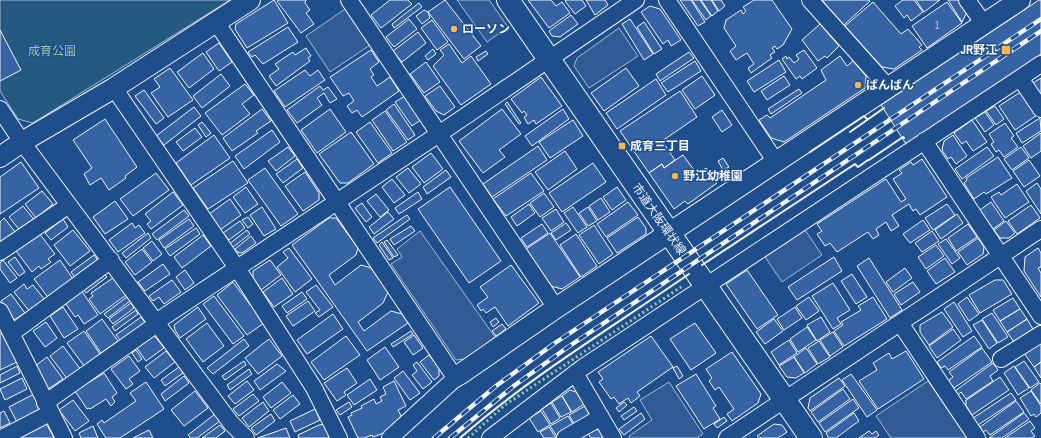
<svg xmlns="http://www.w3.org/2000/svg" width="1041" height="438" font-family="'Archivo Narrow','Noto Sans JP',sans-serif">
  <rect width="100%" height="100%" fill="#1f4e8c"/>
  <!-- green -->
  <path fill="#245a82" stroke="#a8bbd7" d="M 0,0 L 230,0 L 33,123 L 18,119 L 0,91 Z"/>
  <!-- parking -->
  <path fill="#305b95" stroke="#a8bbd7" d="M 457,0 L 489,0 L 508,27 L 487,42 Z
    M 345,9 L 370,45 L 330,72 L 306,36 Z
    M 619,28 L 638,56 L 589,88 L 574,66 L 577,58 Z
    M 805,230 L 822,255 L 782,282 L 765,257 Z
    M 420,231 L 495,337 L 465,359 L 456,360 L 391,264 L 402,257 L 397,249 Z
    M 928,381 L 967,438 L 891,438 L 876,416 Z
    M 669,382 L 703,434 L 696,438 L 630,438 L 629,436 L 652,420 L 640,400 Z"/>
  <!-- building -->
  <path fill="#3563a3" stroke="#f2f6ff" d="M 274,0 L 288,23 L 247,48 L 235,29 L 236,24 Z
    M 279,0 L 306,0 L 305,3 L 310,10 L 306,13 L 314,24 L 301,33 L 277,1 Z
    M 390,0 L 408,0 L 412,4 L 381,28 L 371,15 Z
    M 445,0 L 481,46 L 464,59 L 428,12 Z
    M 528,0 L 551,0 L 556,6 L 562,2 L 570,13 L 549,28 Z
    M 566,0 L 582,0 L 586,6 L 575,14 L 565,1 Z
    M 586,0 L 605,0 L 608,5 L 595,15 Z
    M 680,0 L 691,0 L 705,22 L 698,26 Z
    M 692,0 L 700,0 L 711,16 L 706,20 Z
    M 701,0 L 711,0 L 718,11 L 712,16 Z
    M 712,0 L 721,0 L 725,6 L 719,11 Z
    M 754,0 L 772,0 L 792,29 L 783,45 L 777,49 L 775,46 L 772,48 L 775,52 L 770,55 L 772,58 L 751,73 L 748,68 L 754,64 L 747,53 L 736,60 L 730,51 L 736,46 L 724,28 L 726,20 L 741,10 L 743,14 L 746,11 L 743,7 Z
    M 822,0 L 869,0 L 870,1 L 844,25 Z
    M 903,0 L 914,0 L 923,12 L 911,21 L 907,15 L 904,18 L 895,6 Z
    M 916,0 L 940,0 L 924,12 Z
    M 948,0 L 958,0 L 965,9 L 966,14 L 962,22 Z
    M 1039,0 L 1041,0 L 1041,54 L 906,144 L 881,105 Z
    M 873,2 L 901,34 L 908,29 L 922,45 L 919,47 L 922,50 L 894,69 L 882,67 L 845,26 Z
    M 947,2 L 962,23 L 927,48 L 912,26 Z
    M 419,3 L 422,7 L 394,28 L 392,24 Z
    M 650,6 L 660,9 L 681,40 L 671,46 L 668,40 L 663,44 L 641,12 Z
    M 424,10 L 428,12 L 430,18 L 422,24 L 416,16 Z
    M 571,15 L 578,24 L 560,37 L 552,36 L 549,31 Z
    M 409,19 L 417,29 L 394,47 L 386,37 Z
    M 630,19 L 653,54 L 644,60 L 622,24 Z
    M 432,20 L 448,42 L 437,50 L 421,28 Z
    M 644,22 L 662,49 L 654,54 L 637,27 Z
    M 820,24 L 839,46 L 827,58 L 825,56 L 818,61 L 802,40 Z
    M 288,27 L 298,42 L 263,64 L 255,55 L 252,57 L 248,52 Z
    M 0,30 L 21,70 L 0,81 Z
    M 418,32 L 426,43 L 402,62 L 393,51 Z
    M 219,43 L 232,62 L 219,71 L 206,52 Z
    M 449,44 L 462,63 L 471,56 L 491,84 L 461,105 L 433,66 L 444,55 L 440,50 Z
    M 306,48 L 311,56 L 308,58 L 310,61 L 276,86 L 269,76 L 279,69 L 275,64 L 293,52 L 295,55 Z
    M 433,49 L 436,54 L 428,60 L 425,56 Z
    M 371,50 L 379,62 L 370,69 L 374,75 L 371,77 L 377,86 L 390,77 L 399,91 L 362,117 L 357,110 L 352,113 L 347,106 L 354,101 L 349,93 L 343,96 L 330,77 Z
    M 804,50 L 817,68 L 802,79 L 800,76 L 796,79 L 782,59 L 786,56 L 787,59 L 789,57 L 794,63 L 799,59 L 796,55 Z
    M 486,51 L 488,54 L 478,61 L 476,57 Z
    M 689,52 L 694,58 L 660,81 L 656,74 Z
    M 203,53 L 214,69 L 189,88 L 177,72 Z
    M 840,56 L 847,66 L 853,61 L 866,76 L 865,88 L 784,142 L 771,138 L 759,120 L 767,115 L 770,118 L 826,80 L 821,70 Z
    M 779,60 L 786,72 L 754,92 L 747,81 Z
    M 695,61 L 701,71 L 668,92 L 661,83 Z
    M 426,62 L 440,82 L 424,93 L 410,74 Z
    M 170,68 L 193,100 L 168,117 L 151,93 L 160,87 L 154,79 Z
    M 626,68 L 639,86 L 604,111 L 591,93 Z
    M 305,70 L 310,76 L 318,70 L 325,80 L 285,107 L 274,91 Z
    M 221,74 L 230,86 L 202,108 L 193,96 Z
    M 702,76 L 715,95 L 695,109 L 682,90 Z
    M 784,76 L 790,85 L 767,100 L 761,91 Z
    M 541,77 L 562,106 L 536,124 L 534,120 L 528,124 L 524,117 L 527,115 L 524,111 L 522,113 L 511,99 Z
    M 1041,78 L 1041,101 L 1030,85 Z
    M 656,79 L 666,95 L 617,129 L 606,113 Z
    M 245,84 L 254,95 L 242,104 L 250,114 L 222,135 L 205,113 Z
    M 320,86 L 323,90 L 328,87 L 337,99 L 330,103 L 324,93 L 317,98 L 322,105 L 297,123 L 287,110 Z
    M 440,86 L 455,107 L 444,115 L 436,111 L 425,96 Z
    M 799,89 L 802,93 L 771,114 L 768,109 Z
    M 144,90 L 164,118 L 156,124 L 135,96 Z
    M 680,91 L 697,117 L 662,141 L 675,160 L 664,168 L 662,164 L 649,173 L 620,131 Z
    M 1022,91 L 1037,115 L 1015,130 L 999,106 Z
    M 405,96 L 422,119 L 412,126 L 395,102 Z
    M 507,102 L 521,123 L 519,124 L 505,104 Z
    M 394,104 L 415,135 L 408,140 L 386,110 Z
    M 995,106 L 1004,119 L 996,125 L 986,111 Z
    M 194,107 L 201,116 L 164,145 L 156,136 Z
    M 262,109 L 271,121 L 256,131 L 258,133 L 232,151 L 223,138 Z
    M 330,109 L 346,132 L 317,153 L 301,130 Z
    M 502,109 L 521,134 L 499,150 L 505,157 L 483,173 L 459,141 Z
    M 563,109 L 569,119 L 532,146 L 525,136 Z
    M 722,110 L 732,125 L 722,132 L 712,117 Z
    M 385,111 L 407,142 L 393,151 L 372,120 Z
    M 985,112 L 994,125 L 985,132 L 975,118 Z
    M 1040,118 L 1041,131 L 1022,143 L 1016,133 Z
    M 105,119 L 137,167 L 125,176 L 126,178 L 109,190 L 101,178 L 90,185 L 84,174 L 92,168 L 73,140 Z
    M 573,120 L 583,136 L 550,158 L 539,142 Z
    M 972,120 L 987,142 L 973,151 L 966,141 L 962,144 L 954,133 Z
    M 202,122 L 211,133 L 206,137 L 198,125 Z
    M 370,122 L 392,153 L 378,163 L 356,132 Z
    M 1005,123 L 1014,136 L 1011,138 L 1018,147 L 1004,157 L 999,150 L 996,152 L 991,144 L 994,142 L 989,134 Z
    M 195,128 L 202,137 L 183,151 L 176,142 Z
    M 272,130 L 280,142 L 244,169 L 235,156 Z
    M 351,132 L 374,164 L 348,183 L 340,183 L 319,154 Z
    M 1041,133 L 1041,151 L 1031,158 L 1023,146 Z
    M 214,135 L 230,158 L 191,185 L 176,163 Z
    M 953,135 L 967,156 L 956,164 L 951,157 L 948,159 L 942,150 L 944,141 Z
    M 538,146 L 547,160 L 492,197 L 483,184 Z
    M 288,147 L 295,156 L 276,171 L 268,161 Z
    M 987,147 L 994,156 L 962,179 L 955,169 Z
    M 1021,147 L 1029,158 L 1012,170 L 1004,159 Z
    M 565,151 L 577,169 L 548,190 L 535,172 Z
    M 431,153 L 443,169 L 424,183 L 412,167 Z
    M 683,155 L 697,174 L 706,168 L 717,183 L 688,204 L 685,201 L 674,209 L 649,173 L 662,164 L 664,168 Z
    M 998,157 L 1012,178 L 986,194 L 984,192 L 974,199 L 964,183 L 967,180 L 966,178 Z
    M 723,158 L 729,167 L 723,170 L 718,161 Z
    M 297,159 L 303,168 L 283,183 L 276,174 Z
    M 922,159 L 947,197 L 920,215 L 916,209 L 913,211 L 909,204 L 892,215 L 899,226 L 891,231 L 886,222 L 876,229 L 879,235 L 873,239 L 868,232 L 837,252 L 830,243 L 825,246 L 817,234 L 822,231 L 817,224 L 886,179 L 901,202 L 906,199 L 893,179 L 902,173 L 899,170 L 911,162 L 913,165 Z
    M 1029,160 L 1040,176 L 1024,187 L 1013,171 Z
    M 233,161 L 248,183 L 208,209 L 193,188 Z
    M 21,162 L 39,188 L 0,214 L 0,177 Z
    M 593,163 L 606,182 L 562,212 L 549,193 Z
    M 265,168 L 298,214 L 281,226 L 248,180 Z
    M 408,168 L 421,184 L 409,193 L 396,177 Z
    M 446,170 L 451,177 L 427,194 L 423,187 Z
    M 305,172 L 319,193 L 319,200 L 303,211 L 285,186 Z
    M 156,173 L 169,190 L 133,216 L 120,199 Z
    M 531,173 L 544,191 L 506,216 L 493,199 Z
    M 392,179 L 405,195 L 394,203 L 382,187 Z
    M 1037,183 L 1041,189 L 1041,214 L 1026,191 Z
    M 1017,184 L 1029,202 L 1005,218 L 991,197 L 999,192 L 1001,195 Z
    M 246,187 L 258,204 L 245,213 L 233,197 Z
    M 450,187 L 501,261 L 469,283 L 418,209 Z
    M 617,187 L 626,200 L 612,210 L 603,197 Z
    M 42,191 L 53,204 L 36,218 L 25,204 Z
    M 173,192 L 183,205 L 151,229 L 147,224 L 151,221 L 145,214 Z
    M 418,192 L 422,199 L 399,214 L 395,208 Z
    M 544,193 L 554,207 L 540,217 L 530,203 Z
    M 376,194 L 389,210 L 380,217 L 367,201 Z
    M 601,198 L 610,212 L 598,220 L 589,206 Z
    M 230,199 L 241,215 L 220,230 L 209,214 Z
    M 115,201 L 128,219 L 105,234 L 93,217 Z
    M 628,202 L 638,215 L 606,237 L 597,224 Z
    M 991,202 L 1004,221 L 993,229 L 980,210 Z
    M 362,203 L 372,217 L 366,222 L 355,208 Z
    M 529,204 L 535,213 L 517,226 L 511,217 Z
    M 947,204 L 955,215 L 933,230 L 925,218 Z
    M 1031,205 L 1040,218 L 1017,234 L 1008,221 Z
    M 23,206 L 36,222 L 22,233 L 9,217 Z
    M 262,207 L 276,229 L 264,236 L 250,215 Z
    M 573,207 L 587,227 L 578,233 L 564,213 Z
    M 588,207 L 597,221 L 588,226 L 579,213 Z
    M 556,209 L 564,222 L 551,231 L 542,218 Z
    M 184,210 L 189,216 L 157,240 L 152,234 Z
    M 388,212 L 394,219 L 374,234 L 369,227 Z
    M 957,214 L 963,223 L 941,239 L 935,230 Z
    M 407,215 L 410,219 L 377,243 L 373,238 Z
    M 248,217 L 253,224 L 248,228 L 242,220 Z
    M 638,217 L 646,228 L 646,234 L 617,253 L 607,238 Z
    M 4,218 L 16,233 L 0,245 L 0,222 Z
    M 329,218 L 336,218 L 358,248 L 356,255 L 329,275 L 335,285 L 361,265 L 371,268 L 388,292 L 383,303 L 358,322 L 364,331 L 391,311 L 402,314 L 408,323 L 367,351 L 292,245 Z
    M 63,219 L 68,227 L 51,240 L 45,233 Z
    M 189,219 L 194,226 L 164,248 L 159,240 Z
    M 923,220 L 930,230 L 910,243 L 903,234 Z
    M 240,221 L 245,228 L 229,240 L 223,233 Z
    M 1006,221 L 1015,233 L 1009,238 L 1000,238 L 994,230 Z
    M 132,223 L 135,228 L 139,225 L 145,233 L 118,252 L 109,240 Z
    M 566,223 L 571,230 L 556,240 L 551,233 Z
    M 542,224 L 548,233 L 527,247 L 521,238 Z
    M 968,224 L 977,237 L 956,251 L 948,238 Z
    M 594,225 L 613,254 L 599,264 L 579,235 Z
    M 411,226 L 415,231 L 394,245 L 390,239 Z
    M 196,228 L 200,234 L 170,256 L 165,249 Z
    M 73,230 L 90,251 L 70,266 L 54,245 Z
    M 247,230 L 250,234 L 232,248 L 229,244 Z
    M 932,231 L 939,241 L 922,252 L 915,243 Z
    M 39,233 L 55,254 L 48,259 L 51,262 L 41,269 L 39,266 L 32,272 L 16,251 Z
    M 148,233 L 151,238 L 126,258 L 122,253 Z
    M 550,233 L 580,277 L 562,289 L 551,286 L 526,249 Z
    M 576,234 L 597,266 L 581,277 L 560,245 Z
    M 203,235 L 211,246 L 182,268 L 174,257 Z
    M 251,236 L 256,243 L 242,253 L 237,252 L 235,249 Z
    M 978,238 L 984,247 L 983,254 L 967,265 L 958,252 Z
    M 946,239 L 960,258 L 952,264 L 938,244 Z
    M 387,240 L 398,255 L 394,257 L 384,242 Z
    M 152,241 L 162,254 L 153,261 L 143,248 Z
    M 382,242 L 393,258 L 389,260 L 379,245 Z
    M 936,245 L 944,256 L 926,269 L 918,257 Z
    M 289,248 L 312,279 L 295,292 L 277,267 L 288,258 L 283,252 Z
    M 1038,248 L 1041,253 L 1041,267 L 1038,268 L 1041,273 L 1041,297 L 1024,271 L 1025,257 Z
    M 142,249 L 152,262 L 135,275 L 125,262 Z
    M 94,255 L 99,262 L 76,279 L 71,272 Z
    M 15,257 L 25,272 L 19,276 L 8,262 Z
    M 834,257 L 842,271 L 797,300 L 788,287 Z
    M 869,258 L 902,310 L 890,318 L 857,266 Z
    M 945,258 L 955,272 L 936,284 L 927,271 Z
    M 3,260 L 17,278 L 10,283 L 0,269 L 0,263 Z
    M 60,260 L 75,282 L 50,300 L 34,279 Z
    M 270,260 L 281,275 L 261,290 L 253,278 L 253,271 Z
    M 163,264 L 170,274 L 145,291 L 138,282 Z
    M 511,265 L 539,303 L 508,326 L 495,307 L 486,313 L 483,309 L 481,311 L 477,305 L 488,297 L 480,287 Z
    M 905,268 L 912,278 L 893,292 L 886,282 Z
    M 185,270 L 194,283 L 185,290 L 176,277 Z
    M 747,270 L 778,315 L 757,329 L 726,284 Z
    M 104,274 L 107,277 L 86,293 L 83,289 Z
    M 852,274 L 867,297 L 856,304 L 841,281 Z
    M 113,278 L 126,295 L 100,314 L 89,299 L 93,296 L 91,293 Z
    M 282,278 L 293,294 L 274,307 L 263,292 Z
    M 172,280 L 181,292 L 164,304 L 159,297 L 153,301 L 149,296 Z
    M 995,280 L 1003,280 L 1012,294 L 980,313 L 969,295 Z
    M 233,282 L 264,323 L 247,335 L 217,295 Z
    M 913,282 L 920,292 L 901,305 L 894,294 Z
    M 833,283 L 850,310 L 837,318 L 841,324 L 833,329 L 812,296 Z
    M 24,284 L 27,289 L 33,285 L 45,300 L 30,312 L 14,292 Z
    M 316,285 L 333,307 L 319,317 L 315,313 L 320,310 L 306,292 Z
    M 81,290 L 98,315 L 84,324 L 78,315 L 75,317 L 64,301 Z
    M 302,292 L 307,299 L 287,313 L 282,306 Z
    M 11,294 L 25,313 L 14,320 L 1,301 Z
    M 214,296 L 244,336 L 233,344 L 203,304 Z
    M 127,297 L 130,301 L 108,318 L 104,314 Z
    M 809,297 L 819,311 L 806,320 L 796,306 Z
    M 873,297 L 887,319 L 844,346 L 834,331 L 843,325 L 841,322 L 861,310 L 858,306 Z
    M 967,297 L 979,314 L 969,321 L 958,304 Z
    M 1013,298 L 1020,309 L 1000,321 L 993,310 Z
    M 308,301 L 315,311 L 293,326 L 286,316 Z
    M 954,302 L 972,331 L 963,337 L 944,309 Z
    M 131,303 L 134,308 L 113,324 L 109,319 Z
    M 63,307 L 78,329 L 64,338 L 50,316 Z
    M 198,307 L 206,319 L 180,338 L 175,330 L 174,325 Z
    M 795,307 L 802,318 L 784,330 L 777,319 Z
    M 1020,309 L 1027,319 L 1007,332 L 1000,321 Z
    M 136,310 L 138,314 L 115,331 L 112,327 Z
    M 942,312 L 953,327 L 929,345 L 920,332 L 920,325 Z
    M 992,313 L 1008,337 L 998,343 L 982,319 Z
    M 333,314 L 343,329 L 307,354 L 297,340 Z
    M 141,317 L 146,324 L 121,341 L 116,335 Z
    M 821,317 L 830,332 L 817,341 L 807,325 Z
    M 496,318 L 499,322 L 493,327 L 490,322 Z
    M 102,319 L 118,341 L 101,353 L 86,331 Z
    M 774,319 L 783,331 L 765,344 L 756,332 Z
    M 1027,319 L 1033,329 L 1014,342 L 1007,332 Z
    M 982,320 L 997,343 L 989,349 L 973,325 Z
    M 46,322 L 57,338 L 45,347 L 33,331 Z
    M 207,323 L 224,346 L 203,362 L 186,339 Z
    M 695,323 L 716,353 L 691,370 L 670,339 Z
    M 502,324 L 506,329 L 496,336 L 492,331 Z
    M 807,327 L 816,340 L 798,352 L 790,339 Z
    M 953,329 L 961,340 L 937,358 L 929,346 Z
    M 84,331 L 100,354 L 84,366 L 67,343 Z
    M 411,331 L 413,334 L 393,347 L 391,344 Z
    M 833,332 L 843,347 L 830,356 L 820,340 Z
    M 2,333 L 17,362 L 0,370 L 0,334 Z
    M 153,334 L 164,348 L 146,361 L 136,347 Z
    M 414,335 L 423,348 L 413,355 L 404,342 Z
    M 346,336 L 360,355 L 324,380 L 311,362 Z
    M 651,336 L 673,367 L 637,392 L 640,396 L 631,403 L 628,398 L 619,404 L 614,397 L 611,399 L 599,382 L 603,379 L 598,372 Z
    M 974,336 L 982,347 L 948,370 L 945,366 L 941,368 L 937,362 Z
    M 244,339 L 249,346 L 213,374 L 207,368 Z
    M 269,339 L 282,356 L 258,374 L 245,358 Z
    M 789,340 L 797,353 L 779,365 L 771,352 Z
    M 819,341 L 830,357 L 818,364 L 808,348 Z
    M 1041,341 L 1041,362 L 1034,367 L 1024,353 Z
    M 63,346 L 81,370 L 68,380 L 50,356 Z
    M 385,347 L 399,367 L 380,380 L 367,360 Z
    M 806,348 L 817,364 L 805,373 L 794,357 Z
    M 982,348 L 992,362 L 954,388 L 948,381 L 953,377 L 949,372 Z
    M 136,350 L 142,359 L 138,362 L 132,353 Z
    M 166,351 L 175,362 L 154,378 L 145,367 Z
    M 906,351 L 924,379 L 878,409 L 859,381 L 877,370 L 873,363 L 889,353 L 892,359 Z
    M 732,352 L 761,394 L 758,403 L 732,421 L 727,414 L 734,409 L 719,387 L 715,390 L 709,381 L 712,378 L 706,369 Z
    M 429,355 L 439,368 L 439,376 L 434,380 L 420,362 Z
    M 129,356 L 140,371 L 129,379 L 133,384 L 126,389 L 111,369 Z
    M 47,357 L 63,379 L 48,389 L 34,367 Z
    M 794,357 L 804,373 L 796,378 L 787,377 L 779,366 Z
    M 244,361 L 246,365 L 225,380 L 222,376 Z
    M 1024,361 L 1039,382 L 1030,388 L 1015,367 Z
    M 417,362 L 432,382 L 423,389 L 412,375 L 417,371 L 413,365 Z
    M 1041,362 L 1041,378 L 1034,367 Z
    M 993,363 L 998,370 L 990,376 L 993,381 L 966,399 L 961,392 L 958,395 L 955,391 Z
    M 277,364 L 286,371 L 260,390 L 254,381 Z
    M 17,366 L 20,373 L 0,383 L 0,375 Z
    M 677,366 L 683,376 L 679,379 L 673,368 Z
    M 1014,366 L 1029,388 L 1018,395 L 1004,373 Z
    M 179,367 L 183,373 L 165,386 L 161,380 Z
    M 347,368 L 357,383 L 344,392 L 346,395 L 337,401 L 324,383 Z
    M 249,369 L 252,374 L 230,390 L 227,385 Z
    M 403,371 L 420,393 L 410,400 L 394,378 Z
    M 104,373 L 117,393 L 112,397 L 115,402 L 111,406 L 106,399 L 90,409 L 89,408 L 87,409 L 75,391 Z
    M 696,374 L 716,406 L 713,408 L 720,419 L 704,429 L 676,386 Z
    M 851,374 L 877,410 L 867,417 L 842,380 Z
    M 184,376 L 189,383 L 165,401 L 161,394 Z
    M 1000,377 L 1009,390 L 972,415 L 965,404 L 967,403 L 965,401 Z
    M 22,378 L 27,389 L 5,400 L 0,389 Z
    M 839,378 L 845,386 L 810,411 L 808,408 L 810,398 Z
    M 370,379 L 377,390 L 354,405 L 347,395 Z
    M 247,381 L 254,390 L 235,404 L 228,396 Z
    M 394,381 L 406,406 L 398,410 L 401,416 L 389,431 L 373,437 L 372,435 L 364,438 L 358,438 L 348,417 L 352,415 L 351,413 L 362,408 L 361,406 L 374,399 L 376,404 L 382,401 L 380,397 L 386,394 L 383,387 Z
    M 146,382 L 164,409 L 120,438 L 106,438 L 97,424 L 102,420 L 104,423 L 136,401 L 130,393 Z
    M 282,382 L 291,393 L 271,408 L 263,397 Z
    M 1040,383 L 1041,384 L 1041,404 L 1031,390 Z
    M 843,389 L 850,399 L 818,422 L 811,412 Z
    M 570,390 L 576,392 L 584,404 L 572,412 L 562,396 Z
    M 195,391 L 208,408 L 184,426 L 171,410 Z
    M 1031,391 L 1041,406 L 1041,413 L 1036,417 L 1034,414 L 1031,416 L 1020,398 Z
    M 1011,393 L 1016,400 L 978,425 L 973,418 Z
    M 34,394 L 41,409 L 17,422 L 9,407 Z
    M 253,394 L 259,401 L 239,416 L 233,409 Z
    M 293,395 L 300,404 L 280,419 L 273,410 Z
    M 562,396 L 571,412 L 561,417 L 552,402 Z
    M 853,399 L 859,408 L 825,432 L 819,423 Z
    M 73,400 L 89,421 L 75,431 L 59,410 Z
    M 1016,401 L 1024,412 L 990,435 L 986,430 L 983,432 L 980,427 Z
    M 263,402 L 269,411 L 249,427 L 242,418 Z
    M 349,402 L 352,407 L 340,415 L 336,410 Z
    M 624,402 L 627,405 L 619,412 L 616,408 Z
    M 551,403 L 560,418 L 551,424 L 542,409 Z
    M 585,406 L 589,414 L 588,420 L 576,427 L 569,415 Z
    M 634,407 L 637,411 L 624,420 L 621,416 Z
    M 315,409 L 320,420 L 295,432 L 290,421 Z
    M 4,411 L 10,423 L 0,428 L 0,413 Z
    M 541,411 L 550,425 L 538,432 L 529,418 Z
    M 641,413 L 645,419 L 624,435 L 619,429 Z
    M 854,413 L 859,421 L 836,438 L 829,438 L 826,433 Z
    M 1024,413 L 1029,419 L 1002,438 L 989,438 Z
    M 215,414 L 220,421 L 197,438 L 191,438 L 188,435 Z
    M 271,414 L 275,421 L 256,435 L 251,428 Z
    M 568,416 L 575,427 L 558,438 L 550,426 Z
    M 724,417 L 727,421 L 717,428 L 714,424 Z
    M 1030,421 L 1035,428 L 1031,431 L 1035,436 L 1031,438 L 1005,438 Z
    M 46,423 L 54,438 L 18,438 Z
    M 324,424 L 330,438 L 299,438 L 298,435 L 319,425 Z
    M 774,424 L 782,425 L 787,432 L 778,438 L 759,438 L 757,436 Z
    M 220,425 L 225,431 L 216,438 L 202,438 Z
    M 93,426 L 98,438 L 81,438 L 79,433 Z
    M 549,427 L 556,438 L 544,438 L 540,432 Z
    M 286,428 L 290,438 L 258,438 Z
    M 593,428 L 600,431 L 604,438 L 591,438 L 587,432 Z
    M 149,430 L 153,438 L 133,438 Z
    M 869,431 L 872,434 L 876,431 L 879,435 L 875,438 L 859,438 Z"/>
  <g fill="none" stroke-linecap="round" stroke-linejoin="round">
    <defs>
      <path id="minor" d="M 349,0 L 556,308
        M 667,0 L 776,162
        M 810,0 L 888,87
        M 967,0 L 984,24
        M 216,22 L 456,379
        M 1020,78 L 1041,109
        M 114,88 L 237,268 L 314,388 L 339,438
        M 0,109 L 22,142 L 231,423 L 246,438
        M 924,141 L 1041,316
        M 0,252 L 69,205
        M 0,311 L 64,438
        M 900,323 L 977,438
        M 12,333 L 111,260
        M 1001,359 L 1041,334
        M 575,373 L 613,438
        M 45,403 L 154,326 L 156,322 L 439,134 L 636,0
        M 2,438 L 50,413
        M 390,438 L 459,375
        M 490,438 L 582,368 L 1041,64
        M 565,438 L 601,417
        M 727,438 L 1041,229"/>
      <path id="tertiary" d="M 0,157 L 22,142 L 114,88 L 250,0
        M 459,375 L 556,308 L 1020,0"/>
      <path id="primary" d="M 508,0 L 811,438"/>
    </defs>
    <!-- minor casing -->
    <use href="#minor" stroke="#f2f6ff" stroke-width="18"/>
    <!-- tertiary casing -->
    <use href="#tertiary" stroke="#f2f6ff" stroke-width="22"/>
    <!-- primary casing -->
    <use href="#primary" stroke="#f2f6ff" stroke-width="24"/>
    <!-- minor -->
    <use href="#minor" stroke="#1f4e8c" stroke-width="16"/>
    <!-- tertiary -->
    <use href="#tertiary" stroke="#1f4e8c" stroke-width="20"/>
    <!-- primary -->
    <use href="#primary" stroke="#1f4e8c" stroke-width="22"/>
    <defs>
      <path id="rail" d="M 434,438 L 496,386 L 555,343 L 1041,19
        M 450,438 L 515,385 L 568,347 L 1041,31"/>
    </defs>
    <!-- rail casing -->
    <use href="#rail" stroke="#f2f6ff" stroke-width="4.5"/>
    <!-- rail -->
    <use href="#rail" stroke="#1f4e8c" stroke-width="3" stroke-dasharray="9" stroke-linecap="butt"/>
    <!-- hedge -->
    <path stroke="#97c8a6" stroke-width="3" stroke-dasharray="2 3" stroke-linecap="butt" d="M 468,438 L 505,405 L 684,285"/>
    <!-- wall -->
    <path stroke="#f2f6ff" stroke-width="2" d="M 850,132 L 884,108
      M 810,152 L 864,116 L 867,119
      M 869,160 L 903,137 L 904,138
      M 702,265 L 855,164 L 858,167 L 868,160
      M 460,438 C 531,376 611,328 689,274"/>
  </g>
  <!-- markers -->
  <g fill="#ffb74d" stroke="#1f4e8c" stroke-width="1.5">
    <circle cx="454" cy="29" r="4"/>
    <rect x="1001" y="45" width="10" height="10" rx="2"/>
    <circle cx="858" cy="85" r="4"/>
    <rect x="618" y="142" width="8" height="8" rx="2"/>
    <circle cx="675" cy="176" r="4"/>
  </g>
  <g text-anchor="middle" dominant-baseline="central" stroke-width="3" stroke-linejoin="round" paint-order="stroke">
    <!-- number labels -->
    <g font-size="10" fill="#c3d1e8">
      <text x="937" y="25">1</text>
    </g>
    <!-- poi labels -->
    <g font-size="12" font-weight="bold" fill="#f2f6ff" stroke="#1f4e8c" text-anchor="start">
      <text x="462" y="29">ローソン</text>
      <text x="997" y="50" text-anchor="end">JR野江</text>
      <text x="866" y="85">ばんばん</text>
      <text x="630" y="146">成育三丁目</text>
      <text x="683" y="176">野江幼稚園</text>
    </g>
    <!-- park labels -->
    <g font-size="12" fill="#97c8a6" stroke="#1f4e8c">
      <text x="52" y="51">成育公園</text>
    </g>
    <!-- street labels -->
    <g font-size="12" fill="#f2f6ff" stroke="#1f4e8c">
      <text transform="translate(659 219) rotate(55)">市道大阪環状線</text>
    </g>
  </g>
</svg>
